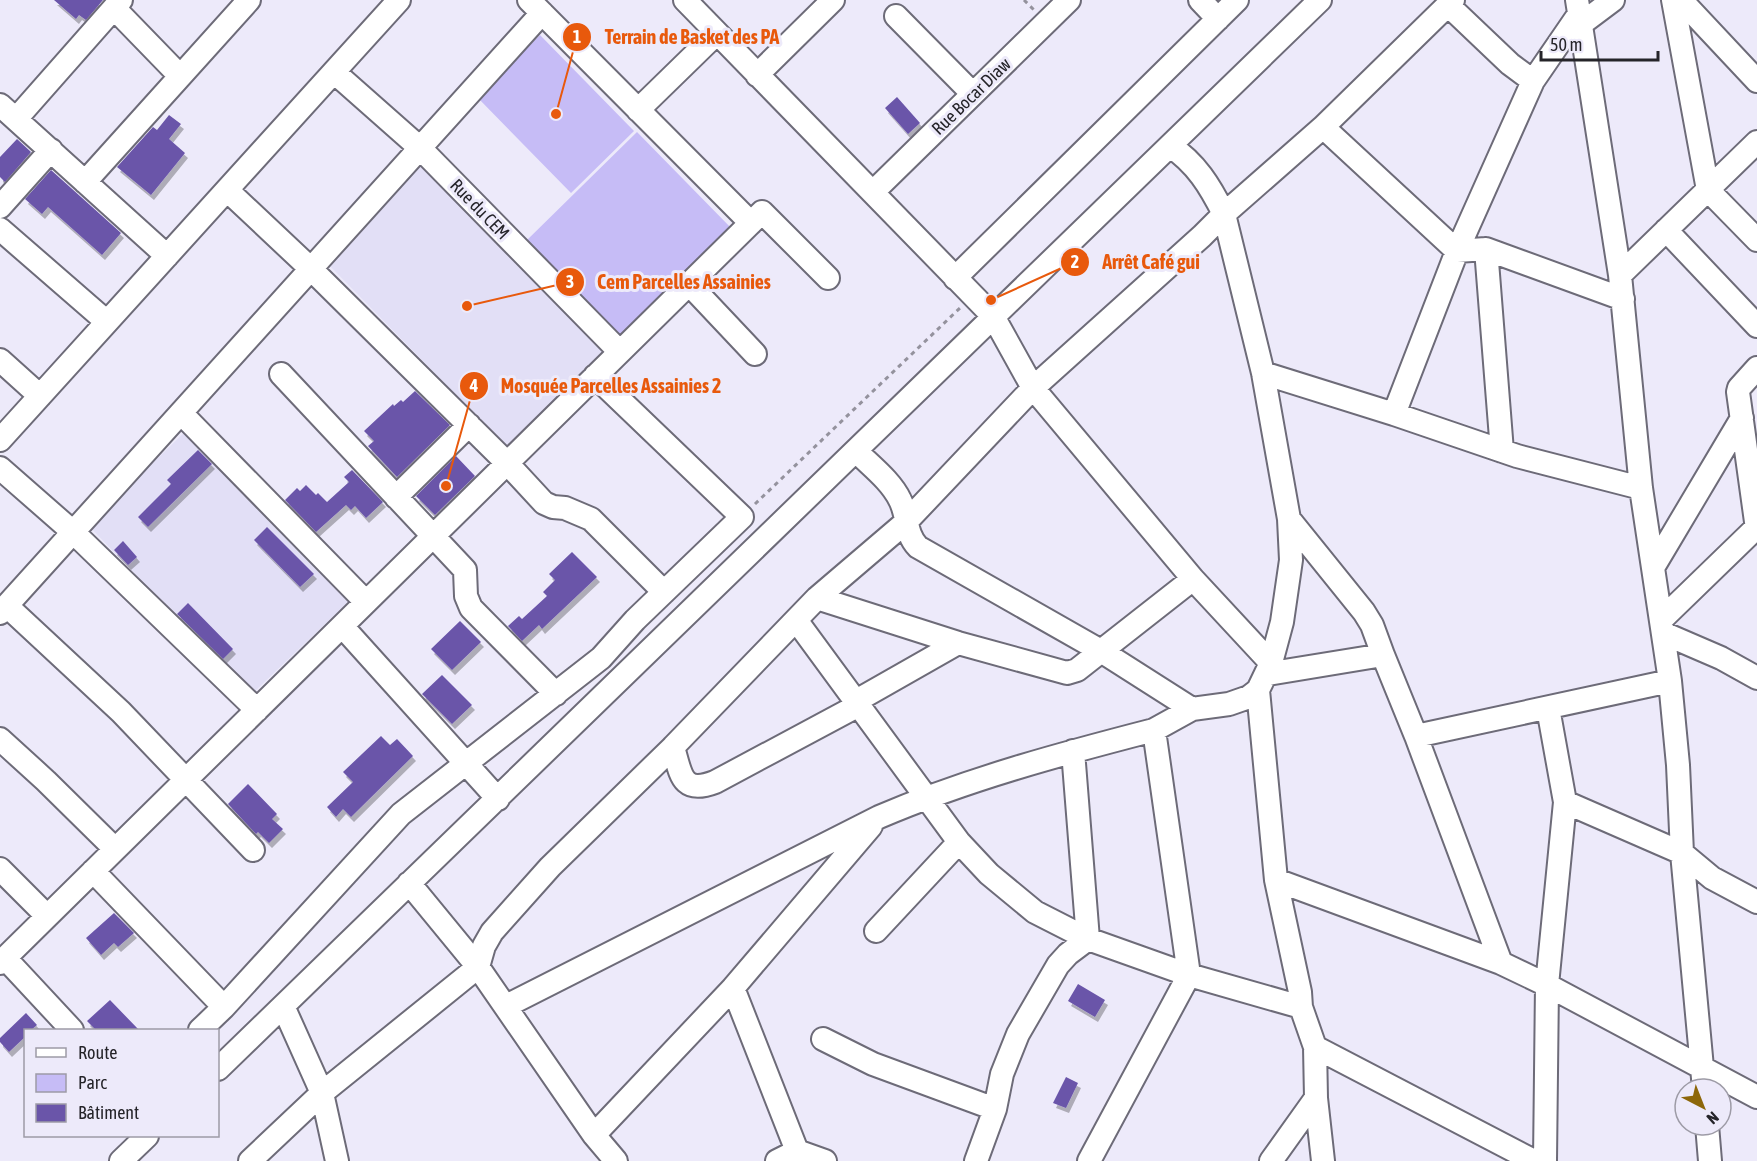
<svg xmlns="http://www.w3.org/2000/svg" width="1757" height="1161" font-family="'Asap Condensed',sans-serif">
  <defs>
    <filter id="shadow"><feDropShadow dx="3" dy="5" stdDeviation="0" flood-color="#0004"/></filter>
  </defs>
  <rect width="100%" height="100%" fill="#edeafa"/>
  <!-- built -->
  <path fill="#e2dff6" d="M 424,163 L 609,351 L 509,449 L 325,261 Z
    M 188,429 L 351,599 L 251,695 L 88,525 Z"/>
  <!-- green -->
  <path fill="#c6bcf6" d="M 540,35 L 634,131 L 571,193 L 477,97 Z
    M 637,132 L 734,231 L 622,340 L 525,242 Z"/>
  <!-- building -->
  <path fill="#6a55a9" filter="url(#shadow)" d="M 54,0 L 103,0 L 86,20 L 79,15 L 76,19 Z
    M 897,97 L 920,123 L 908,134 L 885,108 Z
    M 169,115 L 181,124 L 169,139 L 185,153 L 151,195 L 117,167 L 153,127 L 157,130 Z
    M 17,139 L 31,152 L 5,182 L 0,177 L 0,157 Z
    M 51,170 L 121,233 L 102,255 L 48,207 L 42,214 L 25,199 Z
    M 415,391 L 450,425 L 397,477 L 368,446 L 374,441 L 364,431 L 393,404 L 394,406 L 401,400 L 403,402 Z
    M 198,450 L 212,464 L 148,527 L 138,517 L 171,484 L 167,480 Z
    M 456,456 L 475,476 L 435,515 L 416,496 Z
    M 352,470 L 383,502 L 366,518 L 355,506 L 351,510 L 346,505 L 316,532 L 285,500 L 297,488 L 300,491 L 306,485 L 316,495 L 318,493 L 327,502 L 349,482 L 344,477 Z
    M 267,527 L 314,574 L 300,587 L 254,540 Z
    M 123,541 L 137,557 L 128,565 L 114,550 Z
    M 572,552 L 597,577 L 542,629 L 539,625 L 522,641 L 508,626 L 519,616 L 522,619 L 547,596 L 543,592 L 555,580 L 549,574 Z
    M 188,603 L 233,649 L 223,659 L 177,614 Z
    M 460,621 L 481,642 L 452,670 L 431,649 Z
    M 442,675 L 472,705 L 452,724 L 422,694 Z
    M 381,736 L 390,745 L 397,739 L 413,756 L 351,817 L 343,809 L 336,817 L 327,807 L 353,782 L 343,772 Z
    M 248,784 L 277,814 L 272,819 L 283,829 L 269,843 L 258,832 L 256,834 L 228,804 Z
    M 114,913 L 134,933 L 118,947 L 114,943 L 101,955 L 86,938 Z
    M 1078,984 L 1105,1000 L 1095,1017 L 1068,1001 Z
    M 110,1000 L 139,1030 L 96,1030 L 87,1021 Z
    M 26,1013 L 37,1025 L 31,1030 L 26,1030 L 26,1036 L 9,1052 L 0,1042 L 0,1038 Z
    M 1066,1077 L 1078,1083 L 1066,1108 L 1053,1103 Z"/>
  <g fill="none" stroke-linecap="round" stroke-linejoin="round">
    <defs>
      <path id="minor" d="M 529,0 L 751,223
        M 685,0 L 993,316 L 1033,388 L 1193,579 L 1271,663
        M 1200,0 L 1218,19
        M 1453,0 L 1323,127 L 1457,251 L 1486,249 L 1623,299
        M 1577,0 L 1620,275 L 1641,488 L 1670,681 L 1678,765 L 1682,853 L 1704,1089
        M 1673,0 L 1708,190 L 1757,240
        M 1681,0 L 1757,81
        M 1448,5 L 1510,64 L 1533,81
        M 114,8 L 180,76
        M 896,16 L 973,94
        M 1581,24 L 1613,0
        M 334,72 L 420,148 L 620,352
        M 757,75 L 833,0
        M 0,105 L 167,256
        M 638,110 L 717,33
        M 16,119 L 121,0
        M 85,182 L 249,0
        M 227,190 L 311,269 L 507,463 L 544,503 L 553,507 L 565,508 L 591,519 L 664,592
        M 873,192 L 1069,0
        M 0,207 L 51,150
        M 0,229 L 107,322
        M 1666,230 L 1757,326
        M 1486,249 L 1502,451
        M 1620,275 L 1757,142
        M 955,278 L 1237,0
        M 689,284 L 755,354
        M 0,360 L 40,396
        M 1757,368 L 1739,388 L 1738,392 L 1757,529
        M 1263,373 L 1394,414 L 1457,251 L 1533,81 L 1579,14
        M 281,374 L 465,570 L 466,596 L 471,608 L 556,694
        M 181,413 L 366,602
        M 1394,414 L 1517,456 L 1641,488
        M 0,440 L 399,0
        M 856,451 C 871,466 891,481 900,500 C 908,515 905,534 918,547 L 1101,651 L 1192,709
        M 0,468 L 73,532 L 257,710
        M 396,497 L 469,425
        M 1289,519 L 1364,612 L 1372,625 L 1383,655
        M 1654,566 L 1742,418
        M 817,598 L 958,643 L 1067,673 L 1077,670 L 1193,579
        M 7,606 L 121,712 L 253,850
        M 0,613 L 542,13
        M 1662,619 L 1757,527
        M 796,620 L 959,842 L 989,874 L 1035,912 L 1088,939 L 1189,975 L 1301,1007
        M 342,626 L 498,799
        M 1663,633 L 1721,658 L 1757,678
        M 1267,674 L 1383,655 L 1416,736 L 1670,681
        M 1258,690 L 1276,880 L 1300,992 L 1301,1007 L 1315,1047 L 1534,1161
        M 856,701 L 958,643
        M 1416,736 L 1501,963 L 1547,985 L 1757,1097
        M 0,739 L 46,781 L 115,849
        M 673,747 C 681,774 681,795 715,782 L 859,705
        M 1565,802 L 1682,853 L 1712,878 L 1757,902
        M 0,869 L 47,916
        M 93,871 L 224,1007
        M 1276,880 L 1501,963
        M 409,883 L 478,967 L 594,1135 L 616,1161
        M 876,931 L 959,842
        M 5,958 L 72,1030
        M 0,963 L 762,212 L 828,278
        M 733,988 L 797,1151 L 825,1161
        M 283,1006 L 322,1093 L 337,1161
        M 506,1006 L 879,817 C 968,779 1061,754 1154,730
        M 200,1030 L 224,1007 L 401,814 L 601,658 L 635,620 L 742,517 L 595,376
        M 823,1039 L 873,1064 L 995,1109
        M 1315,1047 L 1316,1098 L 1323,1161
        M 218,1069 L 1320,0
        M 1707,1125 L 1710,1161
        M 594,1135 L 733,988 L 871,826
        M 121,1161 L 147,1136
        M 250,1161 L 322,1093 L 478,967 L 484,946 L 492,932 L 550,867 L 673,747 L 817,598 L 906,522 L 1033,388 L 1202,236 L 1224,214 C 1210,186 1196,163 1170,146
        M 777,1161 L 797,1151
        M 976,1161 L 995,1109 L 1002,1074 L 1018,1034 L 1058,965 L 1068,954 L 1088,939 L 1073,751
        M 1089,1161 L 1189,975 L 1154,730 L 1192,709 L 1229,704 L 1249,697 L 1258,690 L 1271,663 L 1282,622 L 1291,560 L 1289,519 L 1263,373 L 1224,214 L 1323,127
        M 1271,1161 L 1316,1098
        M 1545,1161 L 1547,985 L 1565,802 L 1548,708"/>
    </defs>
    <!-- minor casing -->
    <use href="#minor" stroke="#6d6b78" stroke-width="26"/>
    <!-- path -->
    <path stroke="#94929d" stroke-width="3" stroke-dasharray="4.5 4.5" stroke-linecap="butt" d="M 1024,0 L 1034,10
      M 755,504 L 961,307"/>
    <!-- minor -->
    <use href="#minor" stroke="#fff" stroke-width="22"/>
  </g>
  <g text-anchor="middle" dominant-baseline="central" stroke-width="6" stroke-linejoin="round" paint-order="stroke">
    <!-- street labels -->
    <g font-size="18" fill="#252429" stroke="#edeafa">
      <text transform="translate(971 96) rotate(-44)">Rue Bocar Diaw</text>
      <text transform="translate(480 209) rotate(46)">Rue du CEM</text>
    </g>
  </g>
  <!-- callouts -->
  <path fill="none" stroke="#e8590c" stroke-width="2" d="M556 114L577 37M991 300L1075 262M467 306L570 282M446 486L474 386"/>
  <g fill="#e8590c" stroke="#edeafa" stroke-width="2">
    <circle cx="556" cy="114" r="6"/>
    <circle cx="991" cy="300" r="6"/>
    <circle cx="467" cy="306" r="6"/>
    <circle cx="446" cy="486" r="6"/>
    <circle cx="577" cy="37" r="15"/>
    <circle cx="1075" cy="262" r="15"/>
    <circle cx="570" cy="282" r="15"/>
    <circle cx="474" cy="386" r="15"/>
  </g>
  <g font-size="18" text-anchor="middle" font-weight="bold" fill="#fff">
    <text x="577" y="43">1</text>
    <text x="1075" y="268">2</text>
    <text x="570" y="288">3</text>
    <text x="474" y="392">4</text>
  </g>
  <g font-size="20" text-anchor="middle" font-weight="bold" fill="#e8590c" stroke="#edeafa" stroke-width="6" stroke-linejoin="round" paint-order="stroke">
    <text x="692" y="44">Terrain de Basket des PA</text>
    <text x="1151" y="269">Arrêt Café gui</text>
    <text x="684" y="289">Cem Parcelles Assainies</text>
    <text x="611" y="393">Mosquée Parcelles Assainies 2</text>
  </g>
  <!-- legend -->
  <rect x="24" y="1029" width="195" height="108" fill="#edeafa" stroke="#9d9ba6" stroke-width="1.5"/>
  <rect x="36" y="1048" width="30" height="9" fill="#ffffff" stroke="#9d9ba6" stroke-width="1.5"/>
  <text x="78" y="1059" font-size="18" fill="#252429">Route</text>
  <rect x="36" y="1074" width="30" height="18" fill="#c6bcf6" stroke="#9d9ba6" stroke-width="1.5"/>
  <text x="78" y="1089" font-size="18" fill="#252429">Parc</text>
  <rect x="36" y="1104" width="30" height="18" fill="#6a55a9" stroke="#9d9ba6" stroke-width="1.5"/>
  <text x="78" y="1119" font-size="18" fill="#252429">Bâtiment</text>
  <!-- north arrow -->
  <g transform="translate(1703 1107) rotate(138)"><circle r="28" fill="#edeafa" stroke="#9d9ba6" stroke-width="1.5"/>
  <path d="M0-4.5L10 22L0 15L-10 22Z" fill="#8d670a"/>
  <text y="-9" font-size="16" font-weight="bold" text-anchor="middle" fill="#252429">N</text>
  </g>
  <!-- scale -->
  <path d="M1541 51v9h117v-9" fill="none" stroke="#252429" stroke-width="3"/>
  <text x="1550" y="51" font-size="18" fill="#252429" stroke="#edeafa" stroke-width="4.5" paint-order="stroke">50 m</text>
</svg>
